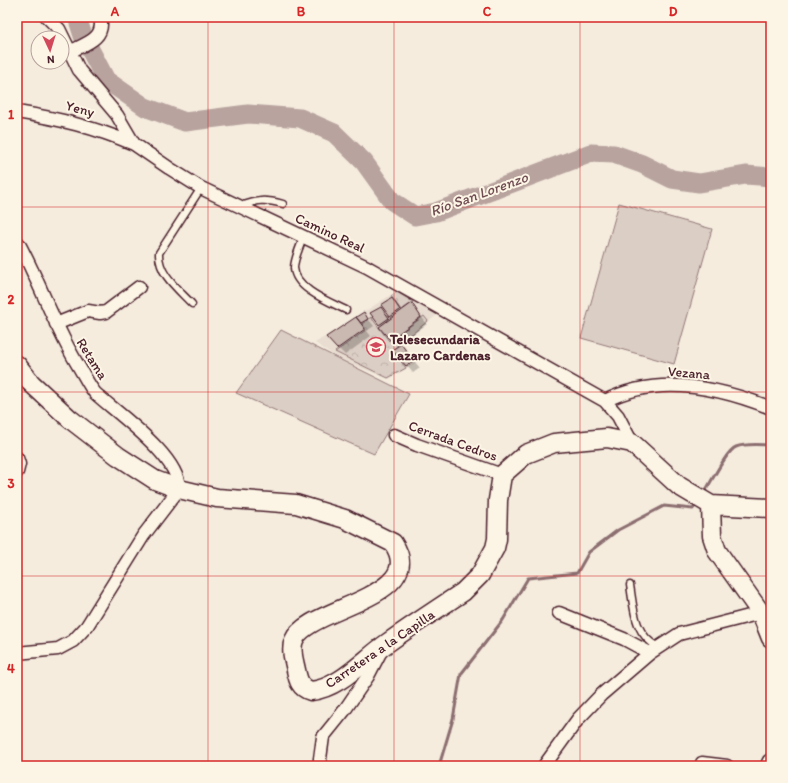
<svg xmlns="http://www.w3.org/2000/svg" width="788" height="783" font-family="Itim,sans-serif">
  <defs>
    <pattern id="park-crowns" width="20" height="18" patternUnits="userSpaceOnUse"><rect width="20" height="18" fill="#dbcec4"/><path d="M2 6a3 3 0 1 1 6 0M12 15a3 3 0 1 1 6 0" fill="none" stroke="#bdb0a9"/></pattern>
  </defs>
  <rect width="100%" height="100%" fill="#f5ecde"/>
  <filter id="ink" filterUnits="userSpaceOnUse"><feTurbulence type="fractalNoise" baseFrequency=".025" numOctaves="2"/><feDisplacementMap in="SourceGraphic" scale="8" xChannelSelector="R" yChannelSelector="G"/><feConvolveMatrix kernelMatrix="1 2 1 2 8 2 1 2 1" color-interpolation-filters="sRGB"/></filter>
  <g filter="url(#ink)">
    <!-- built -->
    <path fill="#e8ddd0" d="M 397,291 L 437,315 L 402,343 L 416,363 L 389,379 L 341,360 L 315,343 Z"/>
    <!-- grass -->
    <path fill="#dbcec4" stroke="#927678" d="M 619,203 L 712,229 L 674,364 L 581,338 Z
      M 281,330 L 409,394 L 374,454 L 236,393 Z"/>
    <!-- park -->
    <path fill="url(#park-crowns)" stroke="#927678" d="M 397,292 L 413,302 L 401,310 L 391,296 Z
      M 424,316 L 428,321 L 392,350 L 406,368 L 388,378 L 335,352 L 366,330 L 362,324 L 371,317 L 389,341 Z"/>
    <!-- shadow -->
    <path fill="#0003" d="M 392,299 L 402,311 L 412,304 L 427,324 L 400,344 L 420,368 L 413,373 L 394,351 L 398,347 L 380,324 L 380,308 L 391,319 L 393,318 L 391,316 Z
      M 364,314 L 374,326 L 367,331 L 371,336 L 345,355 L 328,338 Z"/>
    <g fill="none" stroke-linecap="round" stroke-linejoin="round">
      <!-- stream -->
      <path stroke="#8c6e70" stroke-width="3" d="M 704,493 C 711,483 726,451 736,447 C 746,443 761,445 771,445
        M 439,766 L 453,719 L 461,674 L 503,620 L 528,578 L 577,573 L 589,552 L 618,530 L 664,506 L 693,509 L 697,503"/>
      <!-- river -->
      <path stroke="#b8a39e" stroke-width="19" d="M 77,17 L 83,36 L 106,80 L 145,107 L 185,122 L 248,114 L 300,118 L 334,133 L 364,162 L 392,201 L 415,216 L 436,212 L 591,153 L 614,154 L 642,164 L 672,179 L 699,183 L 746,175 L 771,177"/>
    </g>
    <!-- building -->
    <path fill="#cab9b1" stroke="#4a1f2b" d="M 392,298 L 400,310 L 390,317 L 381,305 Z
      M 412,303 L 421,317 L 390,340 L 379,327 Z
      M 381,307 L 389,318 L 379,325 L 370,313 Z
      M 364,312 L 368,319 L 361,323 L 356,317 Z
      M 356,317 L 365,329 L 337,349 L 326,337 Z
      M 401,344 L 414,361 L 406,366 L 392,350 Z"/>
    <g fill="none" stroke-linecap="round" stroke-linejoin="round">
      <defs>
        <path id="lane" d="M 240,206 C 258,200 264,199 283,204
          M 303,238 C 300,247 294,259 294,268 C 295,289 330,302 346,310
          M 192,304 C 178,289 158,274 159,253 L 201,188
          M 630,585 C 634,610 634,634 658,647"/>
        <path id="street" d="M 47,17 L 59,29 L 79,70 L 117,115 L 134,144 L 169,168 L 201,188 L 367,267 L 605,401 L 618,416 L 632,443
          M 69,52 C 85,44 106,39 100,17
          M 17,112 C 60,119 93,127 134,144
          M 56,324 L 88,311 L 100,313 L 106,312 L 139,287
          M 605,401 C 657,374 719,387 771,408
          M 394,435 L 417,445 L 502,475
          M 17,458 L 19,464 L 17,472
          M 559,613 L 624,639 L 650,653
          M 17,653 L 58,649 L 73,641 L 87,626 L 143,536 L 179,489 C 180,457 118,414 95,393 C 89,386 84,375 79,367 C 55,328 41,285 19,244
          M 702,763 L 727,766
          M 319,766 L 323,737 L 344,711 L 368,676 L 381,651
          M 544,766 L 578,719 L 601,695 L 650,653 L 679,634 L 761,613"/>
        <path id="secondary" d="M 17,365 L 31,383 L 70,419 L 118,456 L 155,480 L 179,489 L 217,498 L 296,504 L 345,519 L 393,543 C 430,598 307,607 294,640 C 290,650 294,660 296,670 C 298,680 300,688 311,691 C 340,688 363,660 386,644 C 411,626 437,609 463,592 L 480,575 L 495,548 L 497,539 L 498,500 L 502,475 L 526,454 L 554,443 L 607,438 L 632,443 L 679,486 L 711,505 L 771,508
          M 711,505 L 712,536 L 717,551 L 761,613 L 771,638
          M 770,766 L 771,763"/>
      </defs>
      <!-- lane casing -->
      <use href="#lane" stroke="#4a1f2b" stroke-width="9"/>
      <!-- street casing -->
      <use href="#street" stroke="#4a1f2b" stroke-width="15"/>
      <!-- secondary casing -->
      <use href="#secondary" stroke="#4a1f2b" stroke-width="21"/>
      <!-- lane -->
      <use href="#lane" stroke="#fcf5e5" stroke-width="6"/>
      <!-- street -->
      <use href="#street" stroke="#fcf5e5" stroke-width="12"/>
      <!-- secondary -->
      <use href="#secondary" stroke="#fcf5e5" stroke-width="18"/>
    </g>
  </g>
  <!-- grid -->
  <path fill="none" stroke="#d62828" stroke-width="1" stroke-opacity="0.55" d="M 208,17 L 208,766M 394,17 L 394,766M 580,17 L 580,766M 17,207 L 771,207M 17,392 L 771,392M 17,576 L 771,576"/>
  <!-- icons -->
  <defs>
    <symbol id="school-ring" viewBox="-11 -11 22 22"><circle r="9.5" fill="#fcf5e5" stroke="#d1495b" stroke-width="1.5"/><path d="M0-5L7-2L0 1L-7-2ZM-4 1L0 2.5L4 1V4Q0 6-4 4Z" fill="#d1495b"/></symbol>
  </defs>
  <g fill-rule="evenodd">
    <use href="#school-ring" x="365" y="336" width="22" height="22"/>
  </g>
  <g text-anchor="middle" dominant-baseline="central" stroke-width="4" stroke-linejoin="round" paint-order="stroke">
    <!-- street labels -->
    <g font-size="14" fill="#4a1f2b" stroke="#fcf5e5">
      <text transform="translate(80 109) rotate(15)">Yeny</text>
      <text transform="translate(330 233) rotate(25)">Camino Real</text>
      <text transform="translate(92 359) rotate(58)">Retama</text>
      <text transform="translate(689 373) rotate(5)">Vezana</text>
      <text transform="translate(453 441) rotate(20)">Cerrada Cedros</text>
      <text transform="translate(380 649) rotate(-34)">Carretera a la Capilla</text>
    </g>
    <!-- poi labels -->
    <g font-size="14" font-weight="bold" fill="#4a1f2b" stroke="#fcf5e5" text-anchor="start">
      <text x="390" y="339">Telesecundaria<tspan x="390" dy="16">Lazaro Cardenas</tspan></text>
    </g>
    <!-- water labels -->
    <g font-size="15" font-style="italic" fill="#704d53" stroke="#fcf5e5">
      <text transform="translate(479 194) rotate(-20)">Río San Lorenzo</text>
    </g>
  </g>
  <!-- margin -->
  <rect width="788" height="783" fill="none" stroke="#fcf5e5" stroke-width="44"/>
  <!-- north arrow -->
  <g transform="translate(50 50) rotate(176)"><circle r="19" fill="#fcf5e5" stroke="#b59f9b"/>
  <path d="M0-3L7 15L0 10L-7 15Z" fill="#d1495b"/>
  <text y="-6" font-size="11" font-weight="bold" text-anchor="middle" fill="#4a1f2b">N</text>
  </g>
  <rect x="22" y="22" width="744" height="739" fill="none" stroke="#d62828" stroke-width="1.5"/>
  <g font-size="13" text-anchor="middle" font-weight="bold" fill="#d62828">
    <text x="115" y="16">A</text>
    <text x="301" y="16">B</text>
    <text x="487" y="16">C</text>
    <text x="673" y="16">D</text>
    <text x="11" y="119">1</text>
    <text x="11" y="304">2</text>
    <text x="11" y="488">3</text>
    <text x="11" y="673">4</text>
  </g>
</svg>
